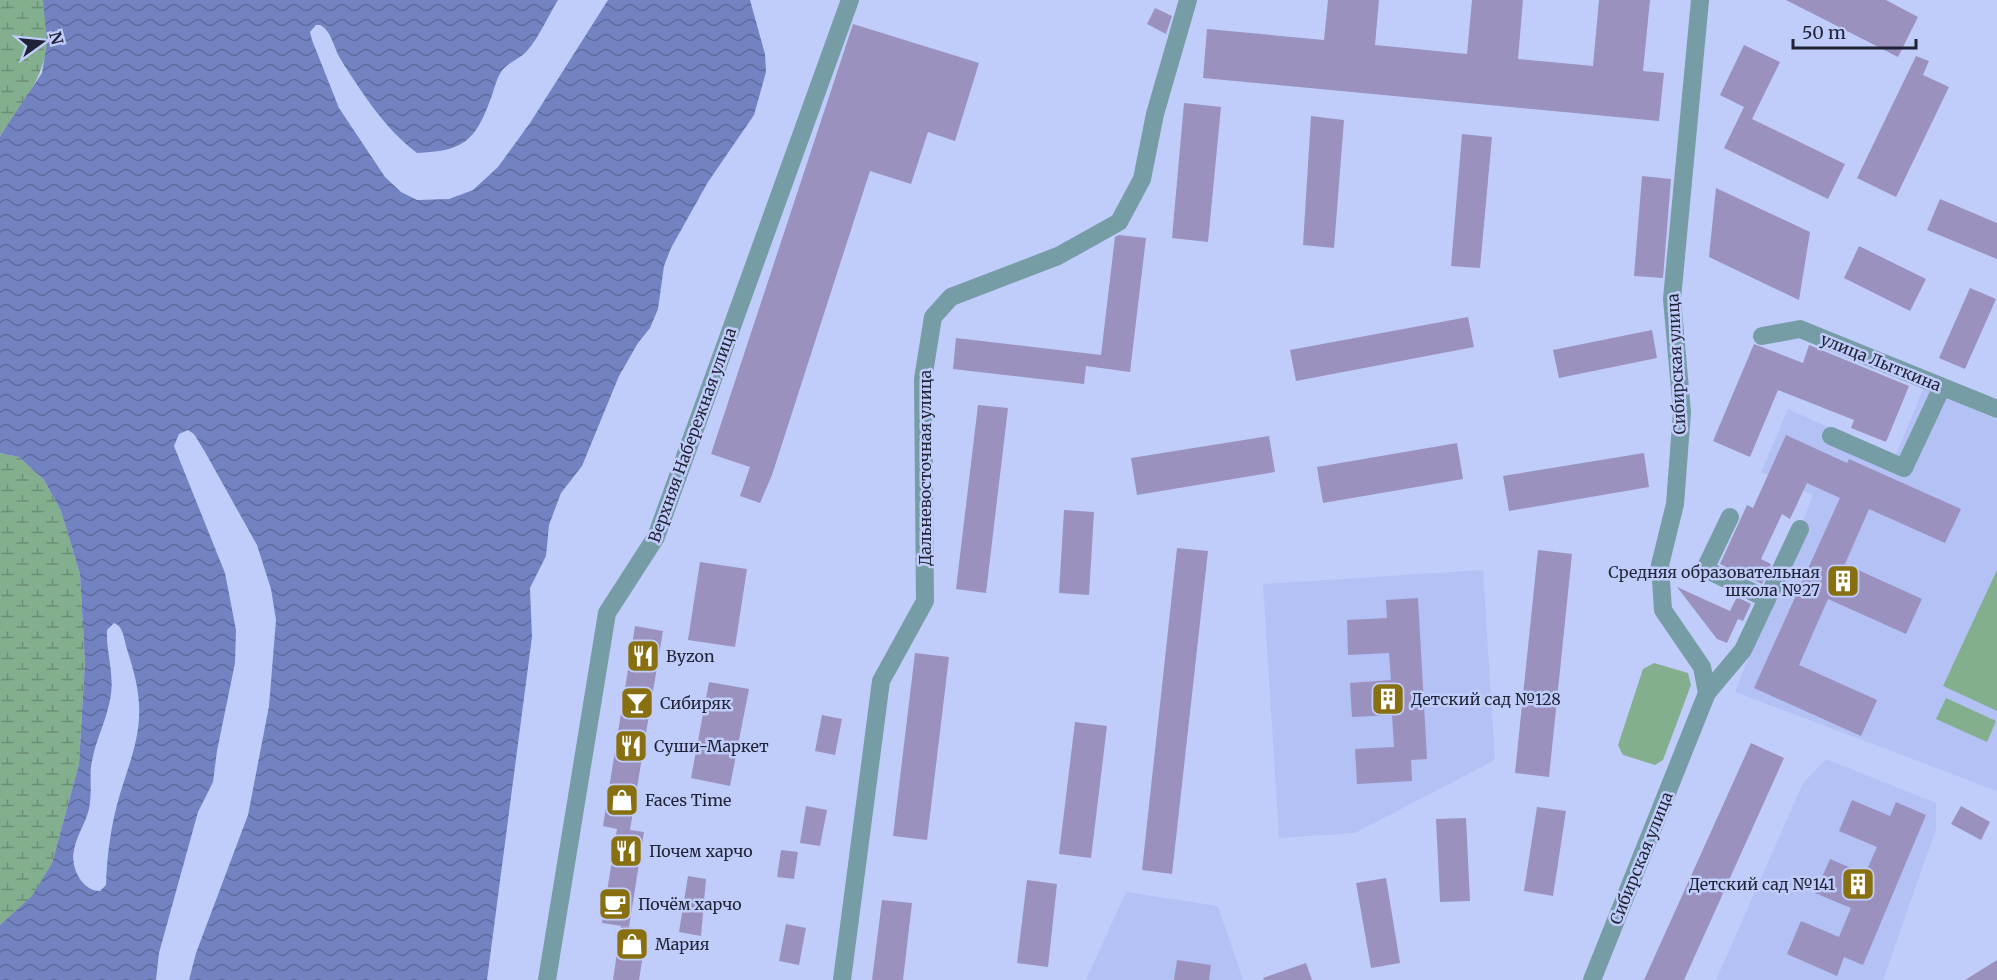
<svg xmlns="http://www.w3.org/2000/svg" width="1997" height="980" font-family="Merriweather,serif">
  <defs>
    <pattern id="wetland-marsh" width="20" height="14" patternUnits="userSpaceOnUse" patternTransform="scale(1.5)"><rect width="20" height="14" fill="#83af8f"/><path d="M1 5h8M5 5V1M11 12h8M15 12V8" fill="none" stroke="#6b8e76"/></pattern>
    <pattern id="water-waves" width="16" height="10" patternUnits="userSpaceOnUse" patternTransform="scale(1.5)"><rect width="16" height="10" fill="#7383c2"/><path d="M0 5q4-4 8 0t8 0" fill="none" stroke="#5e6b9e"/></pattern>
  </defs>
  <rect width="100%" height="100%" fill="#c0cdfb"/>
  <!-- built -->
  <path fill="#b3c1f5" d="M 1924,387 L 1997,420 L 1997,791 L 1735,692 L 1813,495 L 1761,472 L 1788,409 L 1895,457 Z
    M 1483,570 L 1495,760 L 1355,833 L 1279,838 L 1263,584 Z
    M 1826,759 L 1936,803 L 1936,829 L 1883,980 L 1716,980 L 1803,783 Z
    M 1126,892 L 1218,906 L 1243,980 L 1086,980 Z"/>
  <!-- wetland -->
  <path fill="url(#wetland-marsh)" d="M 0,0 L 43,0 C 59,58 32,91 0,136 Z
    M 0,453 L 19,457 L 44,480 L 61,511 L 80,574 L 85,662 L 79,764 L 52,863 L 33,896 L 0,925 Z"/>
  <!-- pitch -->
  <path fill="#83af8f" d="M 1997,570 L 1997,711 L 1943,686 Z
    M 1654,663 L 1688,673 L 1691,685 L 1663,760 L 1655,765 L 1623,755 L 1618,745 L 1643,669 Z
    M 1946,698 L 1996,721 L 1987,742 L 1936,719 Z"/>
  <!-- water -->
  <path fill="url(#water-waves)" fill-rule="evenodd" d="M 43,0 L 558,0 C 548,16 539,38 526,52 C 518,60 508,62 501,72 C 496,80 494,90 491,98 C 475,142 463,151 417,153 C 385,129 362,93 341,60 C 334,49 332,31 320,25 L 316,25 L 310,32 L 312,40 L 339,108 L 385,177 L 401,192 L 417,200 L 449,199 L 473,190 L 498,167 L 530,123 L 608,0 L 750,0 L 765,54 L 766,72 L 754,115 L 708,182 L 671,248 L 664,266 L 658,309 L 650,328 L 638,343 L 619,376 L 582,466 L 561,493 L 549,525 L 546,556 L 530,588 L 532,637 L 487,980 L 189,980 L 196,953 L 248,815 L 269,706 L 276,620 L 271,589 L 257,545 L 205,452 L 194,434 L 188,430 L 179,434 L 174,446 L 225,573 L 236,630 L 235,663 L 217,751 L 213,782 L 198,812 L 159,953 L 156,980 L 0,980 L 0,925 L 32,896 L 52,863 L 79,764 L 85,662 L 80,574 L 61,511 L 44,480 L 19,457 L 0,453 L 0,136 L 42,73 L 47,43 ZM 114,623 C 123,626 124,638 126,646 C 132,665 138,684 139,704 C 141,737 129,764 120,794 C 111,824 107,854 106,885 L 100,891 C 82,891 70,867 74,850 C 77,833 89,819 90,802 C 92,788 89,774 92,761 C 96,738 108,718 111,694 C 114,673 106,651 107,630 Z"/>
  <!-- building -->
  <path fill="#9a91be" d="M 1328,0 L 1379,0 L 1375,45 L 1467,54 L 1472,0 L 1523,0 L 1518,59 L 1593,66 L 1599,0 L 1650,0 L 1643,71 L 1664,73 L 1659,121 L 1203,78 L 1207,29 L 1324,40 Z
    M 1786,0 L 1886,0 L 1918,17 L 1898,57 Z
    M 1155,8 L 1172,16 L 1166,34 L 1147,24 Z
    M 853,24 L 979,63 L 955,141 L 928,132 L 911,184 L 870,171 L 772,475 L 760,503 L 740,496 L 750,467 L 711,454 Z
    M 1744,45 L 1780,62 L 1752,119 L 1845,164 L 1828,199 L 1724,148 L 1744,107 L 1720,95 Z
    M 1916,56 L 1929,61 L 1923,75 L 1949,87 L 1896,197 L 1857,178 Z
    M 1184,103 L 1221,107 L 1208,242 L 1172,238 Z
    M 1311,116 L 1344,120 L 1334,248 L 1303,245 Z
    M 1462,134 L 1492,137 L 1480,268 L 1451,266 Z
    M 1642,176 L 1671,179 L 1663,278 L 1634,276 Z
    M 1716,188 L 1810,232 L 1799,300 L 1709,257 Z
    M 1940,199 L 1997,223 L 1997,259 L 1927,230 Z
    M 1119,235 L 1146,238 L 1130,372 L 1086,366 L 1084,384 L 953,369 L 956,338 L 1101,355 L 1115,237 Z
    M 1859,246 L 1926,279 L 1910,311 L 1844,278 Z
    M 1970,288 L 1996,299 L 1965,369 L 1939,358 Z
    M 1468,317 L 1474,347 L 1296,381 L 1290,350 Z
    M 1652,330 L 1657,358 L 1559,378 L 1553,350 Z
    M 1754,344 L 1803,363 L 1809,345 L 1909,386 L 1886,442 L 1851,428 L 1854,420 L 1778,390 L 1750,457 L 1713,441 Z
    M 978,405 L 1008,408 L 986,593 L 956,589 Z
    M 1786,435 L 1847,463 L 1849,459 L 1961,509 L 1945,543 L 1869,509 L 1845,564 L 1922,599 L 1906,634 L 1828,599 L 1799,665 L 1877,700 L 1861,736 L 1754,688 L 1840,498 L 1807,483 L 1790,519 L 1782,514 L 1761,559 L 1771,564 L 1762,584 L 1720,564 L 1747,505 L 1753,508 Z
    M 1269,436 L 1275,472 L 1137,495 L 1131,458 Z
    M 1457,443 L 1463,479 L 1323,503 L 1317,467 Z
    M 1644,453 L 1649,487 L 1509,511 L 1503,476 Z
    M 1064,510 L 1094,512 L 1089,595 L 1059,593 Z
    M 1177,548 L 1208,551 L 1172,874 L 1142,870 Z
    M 1538,550 L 1572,554 L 1549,777 L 1515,773 Z
    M 700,562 L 747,569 L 735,647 L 688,640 Z
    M 1677,587 L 1730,611 L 1737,597 L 1751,604 L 1743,621 L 1738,619 L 1727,643 L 1717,639 Z
    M 1418,598 L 1427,759 L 1411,760 L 1412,781 L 1357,784 L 1355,749 L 1394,747 L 1392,715 L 1352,717 L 1350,683 L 1391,680 L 1389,653 L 1348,655 L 1347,620 L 1387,618 L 1386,600 Z
    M 635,626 L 663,631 L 630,830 L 644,832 L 629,927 L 602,923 L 617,829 L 603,826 Z
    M 915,653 L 949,657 L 927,840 L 893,836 Z
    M 709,682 L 749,689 L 730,786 L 691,778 Z
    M 822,715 L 842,719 L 835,755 L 815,751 Z
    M 1075,722 L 1107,726 L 1091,858 L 1059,854 Z
    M 1751,743 L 1784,758 L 1684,980 L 1644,980 Z
    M 1852,800 L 1890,816 L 1896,802 L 1926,815 L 1863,965 L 1844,957 L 1837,976 L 1787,954 L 1801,921 L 1839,937 L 1851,908 L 1815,893 L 1830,859 L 1865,874 L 1877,847 L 1839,831 Z
    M 806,806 L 827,810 L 820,846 L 800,843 Z
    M 1961,806 L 1990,822 L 1981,840 L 1951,824 Z
    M 1537,807 L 1566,811 L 1553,896 L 1524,891 Z
    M 1466,818 L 1470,901 L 1440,902 L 1436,819 Z
    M 781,850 L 798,852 L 794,879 L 777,877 Z
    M 688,876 L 706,879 L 701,936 L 679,932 Z
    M 1386,878 L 1400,963 L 1371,968 L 1356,883 Z
    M 1027,880 L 1057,884 L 1048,967 L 1017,963 Z
    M 882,900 L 912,903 L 903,980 L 872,980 Z
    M 786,924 L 806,928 L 799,965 L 779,961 Z
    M 621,926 L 647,930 L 639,980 L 613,980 Z
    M 1177,960 L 1211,965 L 1209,980 L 1174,980 Z
    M 1997,960 L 1997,980 L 1965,980 Z
    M 1306,963 L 1312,980 L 1264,980 L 1263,978 Z"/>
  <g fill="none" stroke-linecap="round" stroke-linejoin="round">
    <!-- minor -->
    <path stroke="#769ca5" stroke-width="18" d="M 1762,336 L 1800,329 L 1997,409
      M 1831,436 L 1904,468 L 1942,387
      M 1730,517 L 1705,569 L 1767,599
      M 1707,693 L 1743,650 L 1800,529
      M 547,980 L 607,613 L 656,537 L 850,0
      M 842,980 L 881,681 L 925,601 L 923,379 L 933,317 L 951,297 L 1058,256 L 1119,222 L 1142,179 L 1155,114 L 1188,0
      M 1592,980 L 1707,693 L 1702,667 L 1663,610 L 1660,565 L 1675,504 L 1682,412 L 1672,299 L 1700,0"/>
  </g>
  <!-- icons -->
  <defs>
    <symbol id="building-square" viewBox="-11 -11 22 22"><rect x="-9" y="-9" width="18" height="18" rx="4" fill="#887011" stroke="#c0cdfb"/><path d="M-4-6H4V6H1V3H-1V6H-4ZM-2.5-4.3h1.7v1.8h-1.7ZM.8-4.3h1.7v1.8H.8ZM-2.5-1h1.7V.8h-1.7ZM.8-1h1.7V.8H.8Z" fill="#fff"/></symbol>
    <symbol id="restaurant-square" viewBox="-11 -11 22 22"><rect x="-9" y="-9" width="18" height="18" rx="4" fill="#887011" stroke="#c0cdfb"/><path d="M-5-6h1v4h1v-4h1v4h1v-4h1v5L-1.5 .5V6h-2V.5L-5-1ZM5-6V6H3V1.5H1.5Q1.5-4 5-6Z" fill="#fff"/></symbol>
    <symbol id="bar-square" viewBox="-11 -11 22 22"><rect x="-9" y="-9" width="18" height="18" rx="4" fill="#887011" stroke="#c0cdfb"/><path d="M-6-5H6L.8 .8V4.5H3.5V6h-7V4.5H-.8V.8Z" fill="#fff"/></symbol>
    <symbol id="shop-square" viewBox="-11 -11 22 22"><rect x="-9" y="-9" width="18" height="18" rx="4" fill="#887011" stroke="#c0cdfb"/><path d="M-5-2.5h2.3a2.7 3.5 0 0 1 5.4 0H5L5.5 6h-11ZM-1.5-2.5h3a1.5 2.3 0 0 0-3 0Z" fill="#fff"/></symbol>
    <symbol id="cafe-square" viewBox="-11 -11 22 22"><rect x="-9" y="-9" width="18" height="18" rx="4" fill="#887011" stroke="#c0cdfb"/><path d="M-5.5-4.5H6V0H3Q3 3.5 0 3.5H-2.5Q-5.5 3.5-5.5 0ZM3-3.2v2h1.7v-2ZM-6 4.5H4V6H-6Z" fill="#fff"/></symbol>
  </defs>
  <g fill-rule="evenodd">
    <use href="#building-square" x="1824" y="562" width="38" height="38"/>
    <use href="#restaurant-square" x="624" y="637" width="38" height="38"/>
    <use href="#building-square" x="1369" y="680" width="38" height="38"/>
    <use href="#bar-square" x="618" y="684" width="38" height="38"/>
    <use href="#restaurant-square" x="612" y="727" width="38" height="38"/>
    <use href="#shop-square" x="603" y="781" width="38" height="38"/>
    <use href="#restaurant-square" x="607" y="832" width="38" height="38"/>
    <use href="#building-square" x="1839" y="865" width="38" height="38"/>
    <use href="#cafe-square" x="596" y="885" width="38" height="38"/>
    <use href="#shop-square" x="613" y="925" width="38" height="38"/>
  </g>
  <g text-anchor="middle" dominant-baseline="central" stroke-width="5" stroke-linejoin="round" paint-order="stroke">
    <!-- street labels -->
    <g font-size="16" fill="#1f2335" stroke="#c0cdfb">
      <text transform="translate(1881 362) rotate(22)">улица Лыткина</text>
      <text transform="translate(1676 364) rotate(-93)">Сибирская улица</text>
      <text transform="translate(692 435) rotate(-70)">Верхняя Набережная улица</text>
      <text transform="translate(925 468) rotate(-90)">Дальневосточная улица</text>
      <text transform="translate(1641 858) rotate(-68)">Сибирская улица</text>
    </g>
    <!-- poi labels -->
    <g font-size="16" fill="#1f2335" stroke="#c0cdfb" text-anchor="start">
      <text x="1820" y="572" text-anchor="end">Средняя образовательная<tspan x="1820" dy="18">школа №27</tspan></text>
      <text x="666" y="656">Byzon</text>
      <text x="1411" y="699">Детский сад №128</text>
      <text x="660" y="703">Сибиряк</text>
      <text x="654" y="746">Суши-Маркет</text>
      <text x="645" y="800">Faces Time</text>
      <text x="649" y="851">Почем харчо</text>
      <text x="1835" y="884" text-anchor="end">Детский сад №141</text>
      <text x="638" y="904">Почём харчо</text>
      <text x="655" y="944">Мария</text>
    </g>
  </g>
  <!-- north arrow -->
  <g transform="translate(42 42) rotate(75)" stroke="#c0cdfb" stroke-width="4.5" paint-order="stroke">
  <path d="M0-4.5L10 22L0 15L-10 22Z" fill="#1f2335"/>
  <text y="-9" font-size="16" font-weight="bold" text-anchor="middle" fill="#1f2335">N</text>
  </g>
  <!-- scale -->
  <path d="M1793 39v9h123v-9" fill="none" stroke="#1f2335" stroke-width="3"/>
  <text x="1802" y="39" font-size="18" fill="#1f2335" stroke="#c0cdfb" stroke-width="4.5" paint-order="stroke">50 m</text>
</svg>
